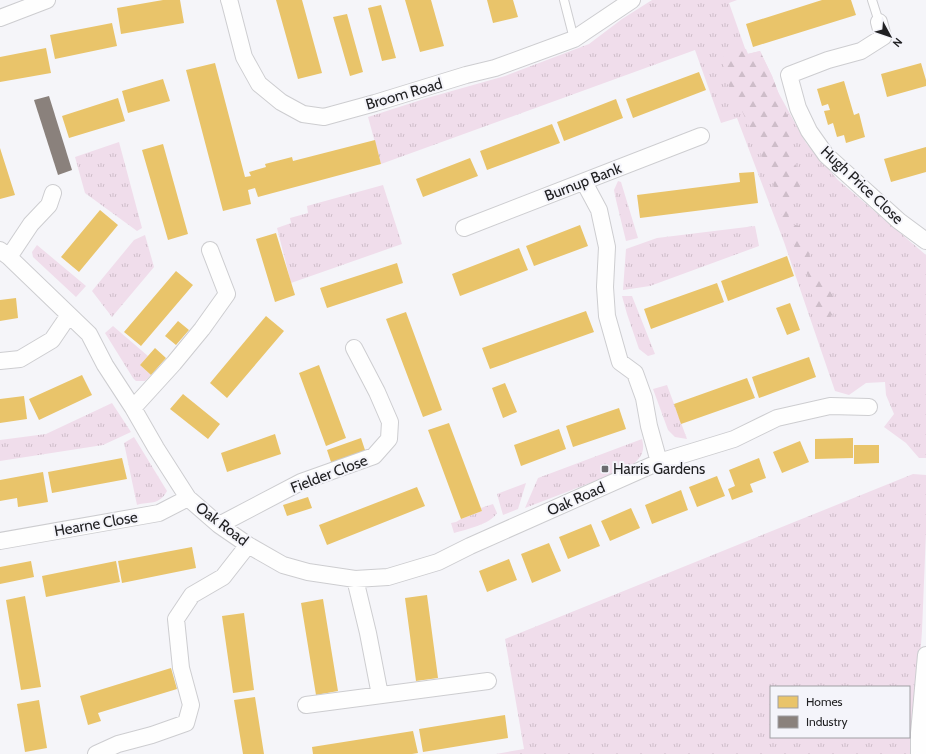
<svg xmlns="http://www.w3.org/2000/svg" width="926" height="754" font-family="Cabin,sans-serif">
  <defs>
    <pattern id="grass-tufts" width="24" height="20" patternUnits="userSpaceOnUse"><rect width="24" height="20" fill="#f0ddeb"/><path d="M3 7l-1-3M5 7V3M7 7l1-3M15 17l-1-3M17 17v-4M19 17l1-3" fill="none" stroke="#cebdc9"/></pattern>
    <pattern id="forest-firs" width="22" height="20" patternUnits="userSpaceOnUse"><rect width="22" height="20" fill="#f0ddeb"/><path d="M5 1l3.5 6h-7zM16 11l3.5 6h-7z" fill="#cebdc9"/></pattern>
  </defs>
  <rect width="100%" height="100%" fill="#f5f5f9"/>
  <!-- grass -->
  <path fill="url(#grass-tufts)" fill-rule="evenodd" d="M 652,0 L 737,0 L 729,3 L 747,54 L 760,51 L 772,76 L 778,92 L 806,143 L 838,180 L 926,255 L 926,458 L 919,458 L 906,443 L 884,427 L 894,414 L 886,395 L 885,382 L 866,383 L 849,395 L 835,391 L 784,242 L 737,118 L 721,123 L 695,50 L 381,164 L 368,117 L 427,98 L 505,76 L 589,44 L 622,19 Z
    M 119,142 L 142,228 L 137,231 L 85,193 L 75,157 Z
    M 618,181 L 621,182 L 638,238 L 626,241 L 616,200 L 614,190 Z
    M 383,185 L 402,244 L 291,283 L 277,228 L 291,223 L 290,218 L 308,213 L 307,206 Z
    M 755,226 L 759,246 L 650,286 L 623,290 L 626,249 L 657,238 Z
    M 145,235 L 154,267 L 112,317 L 92,291 L 134,240 Z
    M 37,245 L 86,286 L 76,297 L 33,257 L 32,252 Z
    M 622,296 L 632,296 L 655,354 L 648,356 L 639,349 L 627,314 Z
    M 113,326 L 148,356 L 140,365 L 151,375 L 145,381 L 136,381 L 133,378 L 105,333 Z
    M 667,385 L 687,439 L 675,437 L 668,430 L 653,389 Z
    M 112,403 L 131,432 L 103,445 L 0,461 L 0,440 L 46,434 Z
    M 134,437 L 167,491 C 159,506 149,501 137,505 L 124,443 Z
    M 642,439 C 646,454 639,459 629,468 L 525,508 L 538,478 Z
    M 913,474 L 926,475 L 926,532 L 922,631 L 913,754 L 496,754 L 524,749 L 505,639 ZM 771,687 L 909,687 L 909,737 L 771,737 Z
    M 526,483 L 518,509 L 503,515 L 497,494 Z
    M 493,504 L 497,513 C 489,525 467,529 454,533 L 451,523 L 456,522 L 461,519 L 482,511 L 481,508 Z"/>
  <!-- forest -->
  <path fill="url(#forest-firs)" d="M 735,47 L 746,49 L 748,54 L 760,51 L 772,76 L 795,136 L 791,153 L 793,160 L 803,179 L 788,211 L 790,224 L 800,226 L 807,245 L 812,265 L 824,280 L 834,298 L 836,309 L 829,319 L 817,315 L 805,265 L 791,240 L 779,208 L 773,183 L 755,139 L 742,111 L 732,97 L 726,76 L 723,61 L 724,55 Z"/>
  <!-- homes -->
  <path fill="#e9c46a" d="M 163,0 L 180,0 L 184,23 L 121,34 L 117,8 Z
    M 276,0 L 302,0 L 322,73 L 298,79 Z
    M 405,0 L 431,0 L 444,46 L 420,52 Z
    M 487,0 L 513,0 L 518,17 L 493,23 Z
    M 822,0 L 851,0 L 856,15 L 753,47 L 746,24 Z
    M 381,5 L 396,58 L 382,61 L 368,8 Z
    M 347,14 L 363,72 L 350,76 L 333,17 Z
    M 112,23 L 117,46 L 55,59 L 50,35 Z
    M 46,48 L 51,73 L 0,82 L 0,57 Z
    M 215,63 L 245,177 L 251,176 L 249,172 L 266,167 L 265,164 L 292,157 L 293,161 L 375,140 L 381,164 L 258,197 L 255,188 L 248,190 L 251,204 L 223,211 L 186,70 Z
    M 921,63 L 926,80 L 926,86 L 887,97 L 881,74 Z
    M 699,72 L 706,90 L 633,118 L 626,99 Z
    M 163,79 L 170,101 L 128,113 L 122,91 Z
    M 844,81 L 854,115 L 859,113 L 865,137 L 846,143 L 844,135 L 837,137 L 833,123 L 828,125 L 824,111 L 830,110 L 828,104 L 822,106 L 817,89 Z
    M 118,98 L 125,121 L 69,138 L 62,116 Z
    M 616,99 L 623,118 L 564,141 L 557,122 Z
    M 552,124 L 560,143 L 487,170 L 480,151 Z
    M 163,144 L 188,234 L 168,240 L 142,150 Z
    M 926,147 L 926,172 L 891,182 L 884,159 Z
    M 0,148 L 15,195 L 0,199 Z
    M 470,158 L 478,176 L 423,197 L 416,179 Z
    M 754,172 L 758,203 L 640,218 L 637,195 L 740,182 L 739,173 Z
    M 100,210 L 118,225 L 79,272 L 61,257 Z
    M 580,225 L 588,246 L 534,266 L 526,246 Z
    M 276,233 L 295,295 L 275,302 L 256,239 Z
    M 519,248 L 528,270 L 460,296 L 452,274 Z
    M 787,256 L 794,276 L 728,301 L 721,281 Z
    M 397,263 L 403,283 L 327,308 L 320,288 Z
    M 176,271 L 193,285 L 141,346 L 124,332 Z
    M 717,283 L 724,302 L 651,329 L 644,309 Z
    M 16,298 L 18,318 L 0,321 L 0,300 Z
    M 790,303 L 800,330 L 787,335 L 776,308 Z
    M 586,311 L 594,332 L 490,369 L 482,348 Z
    M 406,312 L 442,410 L 423,417 L 386,319 Z
    M 266,316 L 284,331 L 227,398 L 210,383 Z
    M 178,321 L 189,330 L 176,345 L 165,336 Z
    M 155,348 L 166,358 L 151,375 L 140,365 Z
    M 809,357 L 816,377 L 759,398 L 752,377 Z
    M 319,365 L 346,438 L 326,446 L 299,373 Z
    M 82,375 L 92,395 L 39,420 L 29,399 Z
    M 747,378 L 755,398 L 681,424 L 674,404 Z
    M 505,383 L 517,412 L 503,418 L 492,388 Z
    M 183,394 L 220,424 L 208,439 L 170,409 Z
    M 24,396 L 27,419 L 0,423 L 0,399 Z
    M 619,408 L 626,429 L 573,447 L 566,426 Z
    M 449,423 L 482,511 L 461,519 L 428,430 Z
    M 559,429 L 566,449 L 521,466 L 514,445 Z
    M 275,434 L 281,454 L 227,472 L 221,453 Z
    M 361,438 L 366,453 L 332,465 L 327,450 Z
    M 853,438 L 853,458 L 815,459 L 815,439 Z
    M 800,441 L 809,462 L 782,473 L 773,452 Z
    M 854,445 L 879,445 L 879,463 L 854,464 Z
    M 122,458 L 127,479 L 52,493 L 48,472 Z
    M 759,458 L 766,478 L 750,484 L 753,492 L 732,500 L 728,489 L 735,486 L 729,470 Z
    M 43,472 L 48,502 L 18,507 L 17,498 L 0,501 L 0,480 Z
    M 717,476 L 725,496 L 697,507 L 689,487 Z
    M 417,487 L 425,506 L 327,545 L 319,525 Z
    M 681,490 L 688,510 L 652,524 L 645,505 Z
    M 308,497 L 312,508 L 287,516 L 283,505 Z
    M 631,508 L 640,528 L 610,541 L 601,521 Z
    M 591,524 L 600,546 L 568,559 L 559,537 Z
    M 549,543 L 561,571 L 532,583 L 521,554 Z
    M 192,547 L 196,568 L 122,583 L 118,561 Z
    M 509,559 L 517,580 L 487,592 L 479,571 Z
    M 31,561 L 34,577 L 0,584 L 0,567 Z
    M 116,561 L 120,582 L 46,597 L 42,576 Z
    M 427,595 L 438,678 L 416,681 L 405,598 Z
    M 25,596 L 41,687 L 21,690 L 6,600 Z
    M 323,599 L 338,691 L 316,695 L 301,603 Z
    M 244,613 L 254,690 L 233,693 L 222,616 Z
    M 171,668 L 177,689 L 98,713 L 101,721 L 88,725 L 80,696 Z
    M 255,697 L 264,754 L 243,754 L 234,700 Z
    M 39,700 L 47,748 L 25,752 L 17,704 Z
    M 505,715 L 508,738 L 423,752 L 419,729 Z
    M 413,731 L 418,753 L 412,754 L 313,754 L 312,747 Z"/>
  <!-- industry -->
  <path fill="#8a817c" d="M 49,96 L 72,170 L 58,175 L 34,100 Z"/>
  <g fill="none" stroke-linecap="round" stroke-linejoin="round">
    <defs>
      <path id="service" d="M 564,0 L 574,39
        M 872,0 L 879,22"/>
      <path id="minor" d="M 229,0 L 230,3 L 244,57 L 259,84 L 281,102 L 303,114 L 324,117 L 375,103 L 466,75 L 495,68 L 574,39 L 632,0
        M 0,18 L 47,0
        M 879,22 L 883,37 L 861,51 L 828,60 L 789,75 L 798,108 L 809,131 L 826,155 L 899,221 L 926,241
        M 584,182 L 599,210 L 607,247 L 605,287 L 607,316 L 620,362 L 635,373 L 644,398 L 649,426 L 659,462
        M 464,228 L 701,136
        M 0,250 L 9,257 L 89,334 L 105,365 L 133,408 L 156,448 L 188,498 L 219,525 L 248,545 L 283,565 L 308,572 L 355,579 L 388,577 L 438,562 L 470,546 L 659,462 L 734,439 L 777,418 L 830,406 L 869,407
        M 9,257 L 31,224 L 49,205 L 53,193
        M 0,361 L 20,359 L 52,340 L 69,315
        M 133,408 L 174,363 L 202,329 L 227,294 L 210,250
        M 219,525 L 301,482 L 374,456 L 389,439 L 390,422 L 377,392 L 354,348
        M 0,541 L 159,513 L 188,498
        M 355,579 L 368,633 L 380,695
        M 306,705 L 488,681
        M 96,754 L 118,744 L 152,735 L 186,723 L 191,705 L 181,668 L 176,619 L 192,595 L 223,577 L 248,545
        M 919,754 L 919,733 L 926,655"/>
    </defs>
    <!-- service casing -->
    <use href="#service" stroke="#cdcdd0" stroke-width="10"/>
    <!-- minor casing -->
    <use href="#minor" stroke="#cdcdd0" stroke-width="18"/>
    <!-- service -->
    <use href="#service" stroke="#fefefe" stroke-width="8"/>
    <!-- minor -->
    <use href="#minor" stroke="#fefefe" stroke-width="16"/>
  </g>
  <!-- markers -->
  <rect fill="#6b6b6e" stroke="#f4f4fa" stroke-width="1.5" x="601" y="465" width="8" height="8" rx="2"/>
  <g text-anchor="middle" dominant-baseline="central" stroke-width="4" stroke-linejoin="round" paint-order="stroke">
    <!-- street labels -->
    <g font-size="15" fill="#212123" stroke="#f4f4fa">
      <text transform="translate(404 94) rotate(-16)">Broom Road</text>
      <text transform="translate(583 182) rotate(-21)">Burnup Bank</text>
      <text transform="translate(862 185) rotate(43)">Hugh Price Close</text>
      <text transform="translate(329 474) rotate(-21)">Fielder Close</text>
      <text transform="translate(576 499) rotate(-24)">Oak Road</text>
      <text transform="translate(96 524) rotate(-10)">Hearne Close</text>
      <text transform="translate(222 524) rotate(37)">Oak Road</text>
    </g>
    <!-- poi labels -->
    <g font-size="15" fill="#212123" stroke="#f4f4fa" text-anchor="start">
      <text x="613" y="469">Harris Gardens</text>
    </g>
  </g>
  <!-- legend -->
  <rect x="770" y="686" width="140" height="52" fill="#f4f4fa" stroke="#a0a0a4"/>
  <rect x="778" y="696" width="20" height="12" fill="#e9c46a" stroke="#a0a0a4"/>
  <text x="806" y="706" font-size="12" fill="#212123">Homes</text>
  <rect x="778" y="716" width="20" height="12" fill="#8a817c" stroke="#a0a0a4"/>
  <text x="806" y="726" font-size="12" fill="#212123">Industry</text>
  <!-- north arrow -->
  <g transform="translate(890 36) rotate(130)" stroke="#f4f4fa" stroke-width="3" paint-order="stroke">
  <path d="M0-3L7 15L0 10L-7 15Z" fill="#212123"/>
  <text y="-6" font-size="11" font-weight="bold" text-anchor="middle" fill="#212123">N</text>
  </g>
</svg>
